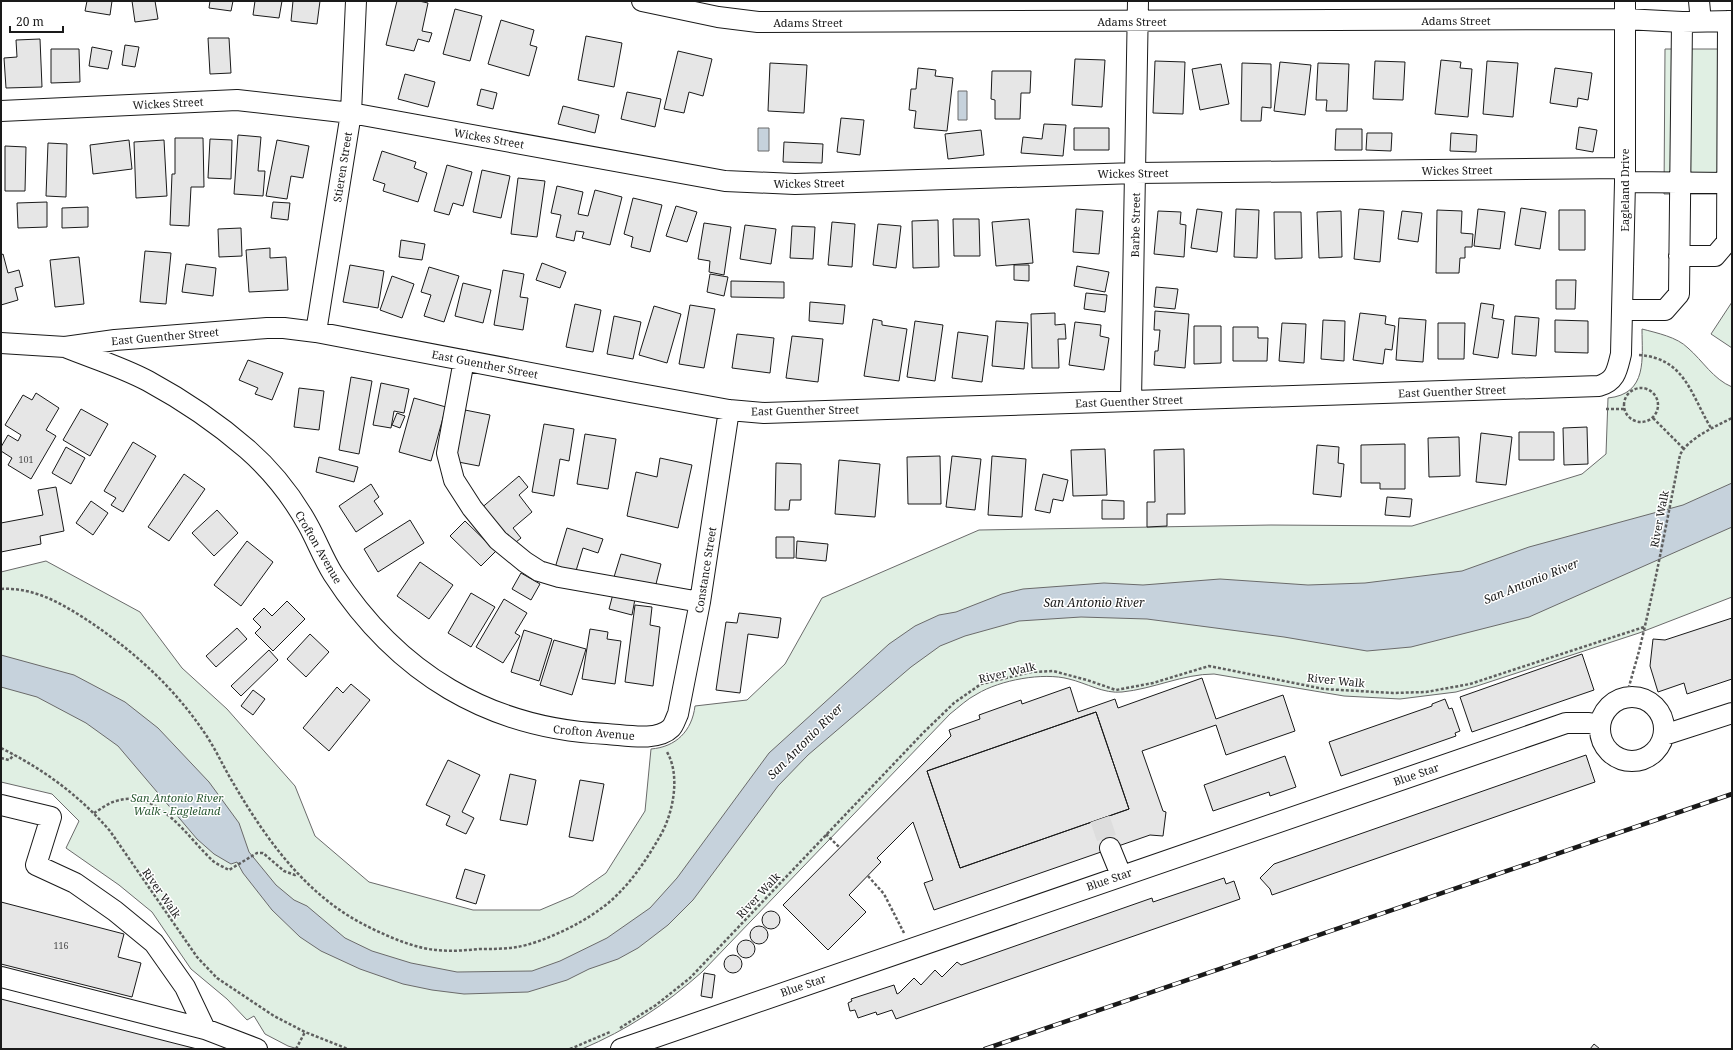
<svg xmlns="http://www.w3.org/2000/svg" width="1733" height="1050" font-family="'Noto Serif',serif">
  <rect width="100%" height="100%" fill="#fff"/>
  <!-- green -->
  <path fill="#e0efe3" stroke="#6a6a6a" d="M 1665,49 L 1732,49 L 1732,194 L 1664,194 Z
    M 1732,302 L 1732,348 L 1711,334 Z
    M 1642,329 C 1657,333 1677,337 1688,348 C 1703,361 1713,379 1732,387 L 1732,597 L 1639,633 L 1477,686 L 1456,692 L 1400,699 L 1344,696 L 1214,674 C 1183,674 1153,689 1122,692 C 1104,694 1086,683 1069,679 C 1043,672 1000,680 977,694 C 967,699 959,707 950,714 L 702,972 C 665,1005 627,1030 582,1049 L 298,1049 L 288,1046 L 265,1034 L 254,1016 L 247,1020 L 227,999 L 191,969 L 152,912 L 119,885 L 66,848 L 79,821 L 52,794 L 1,782 L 1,572 L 46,561 L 140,612 L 182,668 L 227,709 L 295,786 L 315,836 L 369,882 L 473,910 L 540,910 L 573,896 L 606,873 L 645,811 L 651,749 C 676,747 692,731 695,706 L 747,700 L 785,664 L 822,598 L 979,530 L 1271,525 L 1412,526 L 1582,474 L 1606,454 L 1608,398 C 1648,394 1642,358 1642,329 Z"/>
  <!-- water -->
  <path fill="#c6d2dc" stroke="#6a6a6a" d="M 958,91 L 967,91 L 967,120 L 958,120 Z
    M 758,128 L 769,128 L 769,151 L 758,151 Z
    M 1732,483 L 1732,527 L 1529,617 L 1411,647 L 1367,651 L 1284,637 L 1147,619 L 1081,617 L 1019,621 L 965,636 L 940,646 L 911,667 L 808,755 L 778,786 L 693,900 L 668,925 L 638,948 L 618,959 L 589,969 L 567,980 L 528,992 L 464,994 L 432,990 L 403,984 L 360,969 L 321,951 L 300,937 L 272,910 L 243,873 L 237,862 L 231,864 L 214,854 L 197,839 L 118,746 L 86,723 L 37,697 L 1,687 L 1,655 L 74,675 L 125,702 L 158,728 L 209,782 L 239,823 L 249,852 L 276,885 L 294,900 L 307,906 L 345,938 L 372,951 L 411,963 L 457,972 L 532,971 L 560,961 L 607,938 L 650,908 L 677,878 L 769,753 L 889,644 L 915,626 L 939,615 L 956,612 L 1002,594 L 1023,589 L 1104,583 L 1143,585 L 1220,579 L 1308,585 L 1365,583 L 1462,571 L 1529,547 L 1683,505 Z"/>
  <!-- building -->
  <path fill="#e6e6e6" stroke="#1a1a1a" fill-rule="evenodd" d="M 87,1 L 112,1 L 110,15 L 85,11 Z
    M 132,1 L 155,1 L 158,19 L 135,22 Z
    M 210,1 L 233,1 L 231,11 L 209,8 Z
    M 255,1 L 282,1 L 279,18 L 253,15 Z
    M 293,1 L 320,1 L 317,24 L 291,21 Z
    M 397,1 L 419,1 L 428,3 L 422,31 L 432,33 L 429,42 L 418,39 L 414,51 L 386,45 Z
    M 455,9 L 482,16 L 470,61 L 443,54 Z
    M 501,20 L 534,30 L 530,45 L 537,47 L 529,76 L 488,64 Z
    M 586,36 L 622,43 L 614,87 L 578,80 Z
    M 208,38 L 229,38 L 231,73 L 210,74 Z
    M 40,39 L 42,87 L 6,88 L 4,58 L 17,57 L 16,40 Z
    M 125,45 L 139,47 L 135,67 L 122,65 Z
    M 92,47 L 112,51 L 108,69 L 89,66 Z
    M 51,49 L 79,49 L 80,82 L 51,83 Z
    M 678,51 L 712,59 L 703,96 L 689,92 L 684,113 L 664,109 Z
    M 1075,59 L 1105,60 L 1102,107 L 1072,105 Z
    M 1441,60 L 1461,62 L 1460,68 L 1472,69 L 1468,117 L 1435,114 Z
    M 1155,61 L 1185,62 L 1183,114 L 1153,113 Z
    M 1375,61 L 1405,62 L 1403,100 L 1373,99 Z
    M 1487,61 L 1518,63 L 1513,117 L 1483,114 Z
    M 1280,62 L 1311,65 L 1305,115 L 1274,111 Z
    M 770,63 L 807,65 L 804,113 L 768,111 Z
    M 1242,63 L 1271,64 L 1271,108 L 1262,107 L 1261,121 L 1241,121 Z
    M 1318,63 L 1349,64 L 1347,111 L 1326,111 L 1327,100 L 1316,100 Z
    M 1221,64 L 1229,104 L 1200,110 L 1192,69 Z
    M 918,68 L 936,70 L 935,76 L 953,78 L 947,131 L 914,128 L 916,111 L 909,110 L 911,89 L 916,89 Z
    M 1555,68 L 1592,73 L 1588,100 L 1578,98 L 1577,107 L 1550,103 Z
    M 992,71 L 1031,71 L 1030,93 L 1021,93 L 1020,119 L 995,119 L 995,100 L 991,99 Z
    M 405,74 L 435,82 L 428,107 L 398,99 Z
    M 481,89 L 497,93 L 493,109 L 477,105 Z
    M 627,92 L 661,99 L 655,127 L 621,119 Z
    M 563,106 L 599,115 L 595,133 L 558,124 Z
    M 841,118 L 864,120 L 860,155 L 837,152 Z
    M 1044,124 L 1066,125 L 1063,156 L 1021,153 L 1023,137 L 1042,139 Z
    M 1579,127 L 1597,130 L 1593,152 L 1576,149 Z
    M 1074,128 L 1109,128 L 1109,150 L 1074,150 Z
    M 1336,129 L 1362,129 L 1362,150 L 1335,150 Z
    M 981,130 L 984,155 L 948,159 L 945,134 Z
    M 1367,133 L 1392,133 L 1391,151 L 1366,150 Z
    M 1451,133 L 1477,135 L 1476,152 L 1450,151 Z
    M 238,135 L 261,137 L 258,171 L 265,171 L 263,196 L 234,194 Z
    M 175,138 L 203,138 L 204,187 L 191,187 L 189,226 L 170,225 L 172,174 L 175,174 Z
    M 210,139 L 232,140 L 231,179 L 208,178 Z
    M 129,140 L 132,169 L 93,174 L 90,145 Z
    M 164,140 L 167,196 L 136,198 L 134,142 Z
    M 277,140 L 309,146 L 303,178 L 291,176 L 287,199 L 266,196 Z
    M 784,142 L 823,144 L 822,163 L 783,162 Z
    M 48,143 L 67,144 L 66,197 L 46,196 Z
    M 5,146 L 26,147 L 25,191 L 5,191 Z
    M 382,151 L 416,162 L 414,168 L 427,173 L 418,202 L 383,191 L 385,184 L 373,180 Z
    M 447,165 L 472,172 L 463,206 L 453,203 L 449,215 L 434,211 Z
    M 482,170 L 510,176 L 501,218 L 473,212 Z
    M 518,178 L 545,181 L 537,237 L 511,234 Z
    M 557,186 L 583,192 L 578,214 L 588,216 L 595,190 L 622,197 L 610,245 L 582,238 L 584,232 L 576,231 L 574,241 L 556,237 L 561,215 L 551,213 Z
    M 633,198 L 662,205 L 650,252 L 631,247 L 633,237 L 624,234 Z
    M 47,202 L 47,227 L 18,228 L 17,203 Z
    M 273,202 L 290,203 L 288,220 L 271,218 Z
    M 676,206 L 697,212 L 687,242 L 666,236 Z
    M 88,207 L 88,227 L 62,228 L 62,208 Z
    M 1521,208 L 1546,212 L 1540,249 L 1515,245 Z
    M 1076,209 L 1103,211 L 1099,254 L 1073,252 Z
    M 1197,209 L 1222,212 L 1217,252 L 1191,248 Z
    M 1236,209 L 1259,210 L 1257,258 L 1234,257 Z
    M 1359,209 L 1384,211 L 1380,262 L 1354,259 Z
    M 1478,209 L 1505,212 L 1500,249 L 1474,246 Z
    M 1437,210 L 1462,211 L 1461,233 L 1473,234 L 1472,247 L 1465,247 L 1465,258 L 1460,258 L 1459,273 L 1436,273 Z
    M 1559,210 L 1585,210 L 1585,250 L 1559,250 Z
    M 1158,211 L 1181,212 L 1180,224 L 1186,225 L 1184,257 L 1154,254 Z
    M 1341,211 L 1342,257 L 1319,258 L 1317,212 Z
    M 1402,211 L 1422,213 L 1418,242 L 1398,239 Z
    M 1274,212 L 1301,212 L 1302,258 L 1275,259 Z
    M 953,219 L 979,219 L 980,256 L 954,256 Z
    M 1029,219 L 1033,263 L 996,266 L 992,222 Z
    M 938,220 L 939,267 L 913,268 L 912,221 Z
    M 832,222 L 855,224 L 852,267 L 828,265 Z
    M 704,223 L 731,227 L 724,275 L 709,272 L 710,261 L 698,259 Z
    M 878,224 L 901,226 L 896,268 L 873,265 Z
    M 745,225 L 776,229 L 771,264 L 740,259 Z
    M 792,226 L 815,227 L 813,259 L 790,258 Z
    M 241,228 L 242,256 L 219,257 L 218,229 Z
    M 401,240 L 425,244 L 422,260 L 399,257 Z
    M 270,248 L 270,258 L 286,257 L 288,290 L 249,292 L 246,250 Z
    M 145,251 L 171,253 L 166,304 L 140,302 Z
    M 3,254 L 8,273 L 19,270 L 23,286 L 15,288 L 18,300 L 1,305 L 1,255 Z
    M 79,257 L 84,304 L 55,307 L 50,260 Z
    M 542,263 L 566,272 L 560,288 L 536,280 Z
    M 186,264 L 216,268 L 213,296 L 182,292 Z
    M 350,265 L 384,271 L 378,308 L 343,302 Z
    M 1014,265 L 1029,265 L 1029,281 L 1014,280 Z
    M 1077,266 L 1109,272 L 1105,292 L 1074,286 Z
    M 429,267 L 459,276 L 444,322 L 424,316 L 431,295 L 421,292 Z
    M 503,270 L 524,274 L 520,297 L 528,298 L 523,330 L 494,325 Z
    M 710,274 L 728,277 L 724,296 L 707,292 Z
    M 392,276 L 414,284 L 402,318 L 380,310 Z
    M 1556,280 L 1576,280 L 1575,309 L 1556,309 Z
    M 731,281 L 784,282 L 784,298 L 731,297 Z
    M 463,283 L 491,290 L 483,323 L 455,316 Z
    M 1156,287 L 1178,289 L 1175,309 L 1154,307 Z
    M 1086,293 L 1107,295 L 1105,312 L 1084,309 Z
    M 810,302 L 845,305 L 843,324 L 809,321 Z
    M 1481,303 L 1494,305 L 1492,318 L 1504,320 L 1498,358 L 1473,354 Z
    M 575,304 L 601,310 L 593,352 L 566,347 Z
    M 690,305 L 715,309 L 704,368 L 679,364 Z
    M 654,306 L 681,314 L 667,363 L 639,355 Z
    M 1155,311 L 1189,314 L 1185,368 L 1154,365 L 1155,351 L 1158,351 L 1160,330 L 1154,330 Z
    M 1055,313 L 1055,325 L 1065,324 L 1066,339 L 1058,339 L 1059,368 L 1032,368 L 1031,314 Z
    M 1360,313 L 1386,316 L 1385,324 L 1395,326 L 1392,350 L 1385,349 L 1383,364 L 1353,360 Z
    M 614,316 L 641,322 L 633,359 L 607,354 Z
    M 1515,316 L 1539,318 L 1536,356 L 1512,354 Z
    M 1399,318 L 1426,320 L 1423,362 L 1396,360 Z
    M 873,319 L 882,321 L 882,325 L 907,329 L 899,381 L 864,376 Z
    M 1323,320 L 1345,321 L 1344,361 L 1321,359 Z
    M 1555,320 L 1588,321 L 1588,353 L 1555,352 Z
    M 915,321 L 943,325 L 935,381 L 907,377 Z
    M 996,321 L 1028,323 L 1024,369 L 992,366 Z
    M 1075,322 L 1101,325 L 1100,336 L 1109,338 L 1104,370 L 1069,365 Z
    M 1282,323 L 1306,324 L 1304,363 L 1279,361 Z
    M 1438,323 L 1465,323 L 1464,359 L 1438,359 Z
    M 1194,326 L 1221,326 L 1221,363 L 1194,364 Z
    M 1233,327 L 1258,327 L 1258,338 L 1268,338 L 1267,361 L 1233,361 Z
    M 958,332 L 988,336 L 982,382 L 952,378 Z
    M 737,334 L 774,338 L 770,373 L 732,368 Z
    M 792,336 L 823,339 L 818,382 L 786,378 Z
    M 248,360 L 283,373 L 272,400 L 255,394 L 258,388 L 239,380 Z
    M 351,377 L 372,381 L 359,454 L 339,450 Z
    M 381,383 L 409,389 L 404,413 L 394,411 L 391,428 L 373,425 Z
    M 299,388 L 324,391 L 319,430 L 294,427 Z
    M 36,393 L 59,408 L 46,430 L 56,436 L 31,479 L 8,465 L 12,458 L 1,451 L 1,447 L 8,435 L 18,441 L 21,435 L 5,425 L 23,395 L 32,400 Z
    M 414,398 L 446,407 L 431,461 L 399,452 Z
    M 81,409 L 108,424 L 90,456 L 63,440 Z
    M 465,410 L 490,415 L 479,466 L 453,461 Z
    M 397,413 L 405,416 L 400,428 L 392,425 Z
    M 544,424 L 574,429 L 569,461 L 560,459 L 554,496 L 532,492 Z
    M 1587,427 L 1588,464 L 1564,465 L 1563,428 Z
    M 1519,432 L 1554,432 L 1554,460 L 1519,460 Z
    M 1481,433 L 1512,437 L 1506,485 L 1476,482 Z
    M 585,434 L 616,439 L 608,489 L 577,484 Z
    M 1459,437 L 1460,476 L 1429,477 L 1428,438 Z
    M 133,442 L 156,456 L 123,512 L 111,505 L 116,498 L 104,491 Z
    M 1405,444 L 1405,489 L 1380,489 L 1380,483 L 1361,483 L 1361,445 Z
    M 1317,445 L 1339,447 L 1338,463 L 1344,464 L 1341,497 L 1313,494 Z
    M 66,447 L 85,458 L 71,484 L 52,473 Z
    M 1105,449 L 1107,495 L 1073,496 L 1071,450 Z
    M 1184,449 L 1185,514 L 1167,514 L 1167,526 L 1147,527 L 1147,502 L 1155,502 L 1154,450 Z
    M 940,456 L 941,504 L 908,504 L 907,457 Z
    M 952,456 L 981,459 L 975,510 L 946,507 Z
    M 992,456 L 1026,459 L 1022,517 L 988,515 Z
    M 319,457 L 358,467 L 354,482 L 316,472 Z
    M 660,458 L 692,465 L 678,528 L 627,516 L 636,472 L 657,477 Z
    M 839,460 L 880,464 L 875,517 L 835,514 Z
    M 776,463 L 801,464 L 801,500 L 790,500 L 789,510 L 775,510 Z
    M 184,474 L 205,489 L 169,541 L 148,527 Z
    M 1043,474 L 1068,480 L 1063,501 L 1053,499 L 1050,513 L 1035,510 Z
    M 519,476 L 528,487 L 519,495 L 532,512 L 513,528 L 521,538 L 510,547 L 479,510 Z
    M 371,484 L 379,497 L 374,501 L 383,514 L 356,532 L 339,506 Z
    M 56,487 L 64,531 L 40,536 L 41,544 L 1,552 L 1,523 L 43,515 L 38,490 Z
    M 1387,497 L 1412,499 L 1410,517 L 1385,515 Z
    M 1102,500 L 1124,501 L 1124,519 L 1102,519 Z
    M 91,501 L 108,513 L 93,535 L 76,523 Z
    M 217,510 L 238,533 L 214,556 L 192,533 Z
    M 410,520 L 424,543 L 378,572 L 364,549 Z
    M 465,521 L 496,551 L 481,566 L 450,536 Z
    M 567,528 L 603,539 L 598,553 L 583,548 L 575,574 L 555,568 Z
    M 776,537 L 794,537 L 794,558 L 776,558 Z
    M 247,541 L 273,562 L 241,606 L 214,585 Z
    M 797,541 L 828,544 L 826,561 L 796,558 Z
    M 621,554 L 661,564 L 655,588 L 614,577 Z
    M 420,562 L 453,585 L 429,619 L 397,596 Z
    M 521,573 L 540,584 L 531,600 L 512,589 Z
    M 471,593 L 495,607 L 471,647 L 448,633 Z
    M 613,594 L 635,599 L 632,615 L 609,609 Z
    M 504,599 L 527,613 L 515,633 L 520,636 L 503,663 L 476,647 Z
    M 287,601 L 305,619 L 273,651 L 255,633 L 261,627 L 253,619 L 264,608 L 272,616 Z
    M 635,605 L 652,607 L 650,625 L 660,627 L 653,686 L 625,682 Z
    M 739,613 L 781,618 L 778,638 L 748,634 L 740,693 L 716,690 L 726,622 L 737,623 Z
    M 1732,618 L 1732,679 L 1687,694 L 1684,683 L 1658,692 L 1650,666 L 1653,639 L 1665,640 Z
    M 237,628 L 247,639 L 216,667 L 206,656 Z
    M 590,629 L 608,632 L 607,639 L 621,641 L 615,684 L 582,679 Z
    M 524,630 L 552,639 L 539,681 L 511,672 Z
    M 310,634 L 329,652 L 306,677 L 287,659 Z
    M 554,640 L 586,649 L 572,695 L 540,685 Z
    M 269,650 L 278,660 L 241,696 L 231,686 Z
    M 1582,654 L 1594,690 L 1472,732 L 1460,697 Z
    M 1202,678 L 1216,719 L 1283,695 L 1295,731 L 1226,755 L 1216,725 L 1142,751 L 1163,811 L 1166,812 L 1163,836 L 1150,835 L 934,910 L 924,883 L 933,880 L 913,822 L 877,858 L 881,862 L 849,895 L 866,912 L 828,950 L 783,905 L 951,736 L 949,730 L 980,719 L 979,715 L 1021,700 L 1022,704 L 1070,687 L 1078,712 L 1115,699 L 1118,708 ZM 1096,712 L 1129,809 L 960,868 L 927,771 Z
    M 351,684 L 370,700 L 329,751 L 303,728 L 337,687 L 343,693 Z
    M 253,690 L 265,699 L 253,715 L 241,706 Z
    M 1445,699 L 1449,709 L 1452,708 L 1460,731 L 1455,733 L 1456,736 L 1341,776 L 1329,742 L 1432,706 L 1432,704 Z
    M 1096,712 L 1129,809 L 960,868 L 927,771 Z
    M 1586,755 L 1595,782 L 1272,895 L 1270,889 L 1260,878 L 1274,864 Z
    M 1285,756 L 1296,787 L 1270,796 L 1269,792 L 1213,811 L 1204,785 Z
    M 448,760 L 480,775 L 462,812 L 474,818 L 466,834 L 446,825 L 450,816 L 426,805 Z
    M 510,774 L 536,780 L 527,825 L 500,820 Z
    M 580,780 L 604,784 L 593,841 L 569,837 Z
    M 465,869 L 485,875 L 476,904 L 456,898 Z
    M 1224,878 L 1226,884 L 1234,881 L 1240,899 L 896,1019 L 892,1010 L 877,1015 L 876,1012 L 858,1018 L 855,1010 L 850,1011 L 848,1003 L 852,1001 L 851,999 L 894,985 L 897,994 L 899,993 L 914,978 L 921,985 L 935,970 L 942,977 L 957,962 L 961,965 L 1152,898 L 1153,902 Z
    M 1,902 L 124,934 L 118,957 L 141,963 L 132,997 L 1,964 Z
    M762 920a9 9 0 1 1 18 0a9 9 0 1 1-18 0Z
    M750 935a9 9 0 1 1 18 0a9 9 0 1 1-18 0Z
    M737 949a9 9 0 1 1 18 0a9 9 0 1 1-18 0Z
    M724 964a9 9 0 1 1 18 0a9 9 0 1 1-18 0Z
    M 704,973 L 715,975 L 712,998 L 701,996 Z
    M 1,999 L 197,1049 L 1,1049 Z
    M 1594,1044 L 1600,1049 L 1590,1049 Z"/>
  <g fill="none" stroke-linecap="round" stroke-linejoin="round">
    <!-- minor-tunnel -->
    <path stroke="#ddd" stroke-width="20" stroke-dasharray="20 10" stroke-linecap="butt" d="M 1100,819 L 1110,848"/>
    <defs>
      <path id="minor" d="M 642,1 L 718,17 L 758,22 L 1625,19 L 1682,22 L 1732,21
        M 1699,1 L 1701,22
        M 1,111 L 237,100 L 351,113 L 725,181 L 795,184 L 1136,173 L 1624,168
        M 1625,182 L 1732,183
        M 1679,256 L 1715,256 L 1727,242 L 1728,21
        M 1623,310 L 1665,310 L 1679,294 L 1682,22
        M 316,332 L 351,113 L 356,1
        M 1,343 L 65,347 L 115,340 L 267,328 L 284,328 L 316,332 L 630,392 L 729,410 L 764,413 L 1599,386 C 1616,381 1617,370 1621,354 L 1625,182 L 1625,1
        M 65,347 C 92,358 122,367 148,381 C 183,400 217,423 247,449 C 271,470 293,498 308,525 C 317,541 323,558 333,574 C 397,673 489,729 607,734 C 625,735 657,742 671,728 C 674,725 676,718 678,714 L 700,602 L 729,410
        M 464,360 L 447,453 L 454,480 L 472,508 L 498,540 L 525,562 L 539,571 L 559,577 L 700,602
        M 1131,401 L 1138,1
        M1600 729a32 32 0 1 1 64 0a32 32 0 1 1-64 0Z
        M 1664,735 L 1732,713
        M 1,805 L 51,817 L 36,865 L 75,883 L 115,911 L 154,943 L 185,987 L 205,1029
        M 1110,848 L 1121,875
        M 1,977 L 205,1029 L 257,1049
        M 621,1049 L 1566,723 L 1589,723 L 1600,725"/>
    </defs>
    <!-- minor casing -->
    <use href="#minor" stroke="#1a1a1a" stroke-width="22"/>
    <!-- path -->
    <path stroke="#5f5f5f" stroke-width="2.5" stroke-dasharray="3 2" stroke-linecap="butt" d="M 1639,355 C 1685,358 1691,395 1711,428
      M1624 405a17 17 0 1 1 34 0a17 17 0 1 1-34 0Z
      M 1606,409 L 1624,409
      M 1653,418 L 1683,448
      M 1,589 C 32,587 59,602 84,618 C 133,650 174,687 206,735 C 216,750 223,766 232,781 C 264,836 303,892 361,923 C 380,933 402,943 423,948 C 442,952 460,951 479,949 C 492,949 505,949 517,947 C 541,943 579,925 599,910 C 624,893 644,864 659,838 C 673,815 681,776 667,752
      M 1626,698 C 1630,682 1635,666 1639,651 C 1655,586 1667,520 1680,455 C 1687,439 1716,426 1732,418
      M 1,748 C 43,769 79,795 110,831 L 197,957 L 217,978 L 274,1016 L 305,1032 L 348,1049
      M 1,758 L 9,760 L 14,755
      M 94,813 C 101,809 108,803 116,801 C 158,788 187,837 213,861 C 218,865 224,867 229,870 L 257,853 L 263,853 L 284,871 L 295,875 L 298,873
      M 826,834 L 840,848
      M 868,876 L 884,894 L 904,933
      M 620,1028 L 656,1005 L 690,978 L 923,733 L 954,703 L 981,684 L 1031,672 L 1053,671 L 1087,680 L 1116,690 L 1153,683 L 1209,666 L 1324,689 L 1393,693 L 1426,692 L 1470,684 L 1644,627
      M 296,1049 L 305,1032
      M 570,1049 L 610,1032"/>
    <!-- minor -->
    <use href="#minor" stroke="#fff" stroke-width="20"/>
    <defs>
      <path id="rail" d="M 985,1049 L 1732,794"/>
    </defs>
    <!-- rail casing -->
    <use href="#rail" stroke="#1a1a1a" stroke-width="4.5"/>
    <!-- rail -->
    <use href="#rail" stroke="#fff" stroke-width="3" stroke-dasharray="9" stroke-linecap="butt"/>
  </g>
  <g text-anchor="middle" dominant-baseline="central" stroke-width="3" stroke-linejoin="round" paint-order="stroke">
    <!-- number labels -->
    <g font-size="9" fill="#4d4d4d">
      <text x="26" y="459">101</text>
      <text x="61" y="945">116</text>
    </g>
    <!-- street labels -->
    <g font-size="11" fill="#1a1a1a" stroke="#fff">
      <text x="1456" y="20">Adams Street</text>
      <text x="1132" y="21">Adams Street</text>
      <text x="808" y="22">Adams Street</text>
      <text transform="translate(168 103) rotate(-3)">Wickes Street</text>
      <text transform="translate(489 138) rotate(10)">Wickes Street</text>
      <text transform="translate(342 167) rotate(-81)">Stieren Street</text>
      <text transform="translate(1457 170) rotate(-1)">Wickes Street</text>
      <text transform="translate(1133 173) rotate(-1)">Wickes Street</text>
      <text transform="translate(809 183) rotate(-1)">Wickes Street</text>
      <text transform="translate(1624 190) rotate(-90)">Eagleland Drive</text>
      <text transform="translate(1135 225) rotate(-89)">Barbe Street</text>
      <text transform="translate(165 336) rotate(-5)">East Guenther Street</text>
      <text transform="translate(485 364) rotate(11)">East Guenther Street</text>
      <text transform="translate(1452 391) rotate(-2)">East Guenther Street</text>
      <text transform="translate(1129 401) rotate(-2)">East Guenther Street</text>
      <text transform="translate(805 410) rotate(-1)">East Guenther Street</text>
      <text transform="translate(1659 519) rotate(-79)">River Walk</text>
      <text transform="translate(319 547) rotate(60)">Crofton Avenue</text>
      <text transform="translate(705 570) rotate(-81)">Constance Street</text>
      <text transform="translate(1007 672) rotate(-13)">River Walk</text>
      <text transform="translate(1336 680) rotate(6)">River Walk</text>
      <text transform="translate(594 732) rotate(5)">Crofton Avenue</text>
      <text transform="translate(1416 774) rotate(-19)">Blue Star</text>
      <text transform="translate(1109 879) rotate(-19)">Blue Star</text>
      <text transform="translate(162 893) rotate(55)">River Walk</text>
      <text transform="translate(758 895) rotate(-47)">River Walk</text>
      <text transform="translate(803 985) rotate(-19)">Blue Star</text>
    </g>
    <!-- park labels -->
    <g font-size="11" font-style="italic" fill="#2b5a34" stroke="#fff">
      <text x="177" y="797">San Antonio River<tspan x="177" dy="13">Walk - Eagleland</tspan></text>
    </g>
    <!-- water labels -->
    <g font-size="12" font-style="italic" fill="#1a1a1a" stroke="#fff">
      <text transform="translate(1531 581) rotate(-22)">San Antonio River</text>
      <text x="1094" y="602">San Antonio River</text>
      <text transform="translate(805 741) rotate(-45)">San Antonio River</text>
    </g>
  </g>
  <!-- border -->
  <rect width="1733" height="1050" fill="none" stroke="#1a1a1a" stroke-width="4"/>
  <!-- scale -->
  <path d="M10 26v6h53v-6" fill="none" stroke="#1a1a1a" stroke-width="2"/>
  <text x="16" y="26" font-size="12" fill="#1a1a1a" stroke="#ffffff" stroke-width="3" paint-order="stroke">20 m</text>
</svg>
